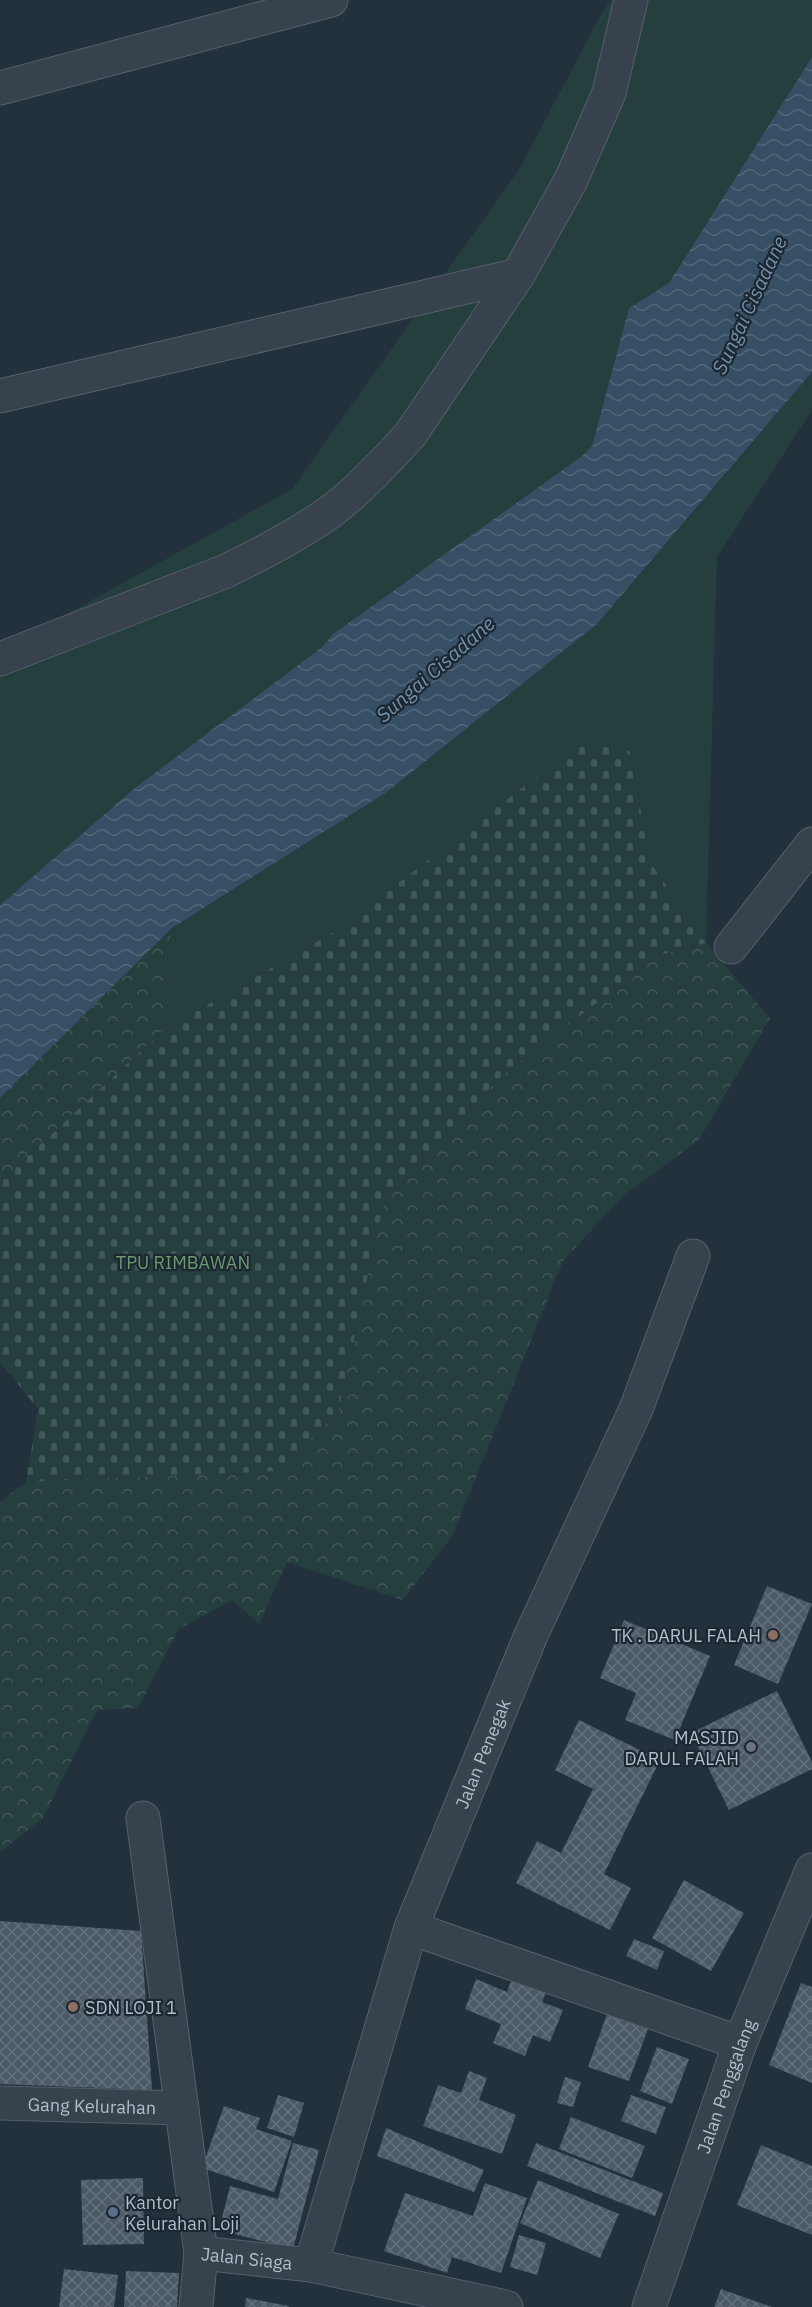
<svg xmlns="http://www.w3.org/2000/svg" width="812" height="2307" font-family="'IBM Plex Sans',sans-serif">
  <defs>
    <pattern id="forest-crowns" width="20" height="18" patternUnits="userSpaceOnUse" patternTransform="scale(1.5)"><rect width="20" height="18" fill="#253e3e"/><path d="M2 6a3 3 0 1 1 6 0M12 15a3 3 0 1 1 6 0" fill="none" stroke="#425858"/></pattern>
    <pattern id="cemetery-stones" width="16" height="16" patternUnits="userSpaceOnUse" patternTransform="scale(1.5)"><rect width="16" height="16" fill="#253e3e"/><path d="M2 7V4a2 2 0 0 1 4 0v3zM10 15v-3a2 2 0 0 1 4 0v3z" fill="#425858"/></pattern>
    <pattern id="water-waves" width="16" height="10" patternUnits="userSpaceOnUse" patternTransform="scale(1.5)"><rect width="16" height="10" fill="#364f64"/><path d="M0 5q4-4 8 0t8 0" fill="none" stroke="#516679"/></pattern>
    <pattern id="building-cross-hatch" width="8" height="8" patternUnits="userSpaceOnUse" patternTransform="scale(1.5)"><rect width="8" height="8" fill="#4c5a68"/><path d="M0 0l8 8M0 8l8-8" fill="none" stroke="#63707c"/></pattern>
  </defs>
  <rect width="100%" height="100%" fill="#23313d"/>
  <!-- grass -->
  <path fill="#253e3e" d="M 611,0 L 812,0 L 812,57 L 669,283 L 629,308 L 592,446 L 582,456 L 333,634 L 322,647 L 136,787 L 0,905 L 0,651 L 292,489 L 520,168 L 600,16 Z
    M 812,372 L 812,410 L 717,557 L 706,943 L 650,862 L 630,751 L 337,930 L 164,1030 L 168,953 L 172,928 L 387,792 L 597,624 Z"/>
  <!-- forest -->
  <path fill="url(#forest-crowns)" d="M 172,928 L 168,953 L 164,1030 L 0,1182 L 0,1098 Z
    M 706,943 L 770,1018 L 699,1140 L 624,1195 L 563,1261 L 453,1535 L 403,1600 L 287,1562 L 259,1624 L 232,1600 L 179,1629 L 138,1708 L 97,1710 L 43,1818 L 0,1852 L 0,1502 L 26,1482 L 279,1470 L 338,1411 L 384,1202 L 499,1078 L 659,955 Z"/>
  <!-- cemetery -->
  <path fill="url(#cemetery-stones)" d="M 581,743 L 630,751 L 650,862 L 706,943 L 659,955 L 499,1078 L 384,1202 L 338,1411 L 279,1471 L 26,1482 L 38,1409 L 0,1362 L 0,1182 L 164,1030 L 337,930 Z"/>
  <!-- water -->
  <path fill="url(#water-waves)" d="M 812,57 L 812,372 L 597,624 L 387,792 L 172,928 L 0,1098 L 0,905 L 136,787 L 322,647 L 333,634 L 582,456 L 592,446 L 629,308 L 669,283 Z"/>
  <!-- building -->
  <path fill="url(#building-cross-hatch)" d="M 767,1586 L 812,1604 L 778,1684 L 734,1665 Z
    M 624,1620 L 710,1656 L 675,1740 L 625,1720 L 636,1693 L 600,1678 Z
    M 777,1691 L 812,1762 L 812,1769 L 729,1810 L 691,1733 Z
    M 579,1720 L 660,1760 L 604,1874 L 631,1888 L 610,1930 L 516,1883 L 537,1841 L 561,1853 L 593,1789 L 555,1770 Z
    M 684,1880 L 744,1913 L 711,1971 L 652,1938 Z
    M 0,1921 L 141,1931 L 152,2090 L 0,2084 Z
    M 634,1939 L 664,1951 L 657,1970 L 626,1956 Z
    M 513,1976 L 547,1990 L 542,2002 L 563,2010 L 550,2042 L 533,2035 L 525,2056 L 493,2043 L 501,2024 L 465,2009 L 476,1979 L 507,1992 Z
    M 801,1983 L 812,1987 L 812,2083 L 769,2065 Z
    M 608,2011 L 649,2026 L 629,2081 L 588,2067 Z
    M 657,2047 L 689,2059 L 672,2104 L 640,2091 Z
    M 469,2071 L 487,2078 L 479,2100 L 516,2115 L 502,2154 L 423,2126 L 438,2085 L 461,2093 Z
    M 565,2077 L 581,2082 L 573,2107 L 557,2103 Z
    M 278,2095 L 304,2103 L 294,2137 L 267,2128 Z
    M 631,2095 L 666,2107 L 656,2134 L 621,2121 Z
    M 224,2106 L 260,2118 L 256,2129 L 292,2141 L 274,2192 L 202,2168 Z
    M 571,2117 L 645,2146 L 632,2178 L 559,2149 Z
    M 386,2128 L 484,2170 L 474,2192 L 377,2156 Z
    M 293,2143 L 319,2150 L 293,2249 L 219,2230 L 230,2186 L 278,2199 Z
    M 536,2143 L 663,2193 L 655,2216 L 527,2166 Z
    M 761,2145 L 812,2166 L 812,2235 L 737,2205 Z
    M 143,2178 L 144,2244 L 83,2245 L 81,2180 Z
    M 538,2180 L 619,2214 L 600,2258 L 520,2223 Z
    M 485,2183 L 527,2198 L 501,2273 L 452,2257 L 447,2273 L 384,2251 L 405,2193 L 473,2216 Z
    M 519,2235 L 546,2243 L 537,2275 L 510,2267 Z
    M 64,2269 L 118,2275 L 114,2307 L 59,2307 Z
    M 126,2271 L 179,2273 L 177,2307 L 124,2307 Z
    M 721,2289 L 772,2307 L 714,2307 Z
    M 246,2298 L 289,2306 L 289,2307 L 245,2307 Z"/>
  <g fill="none" stroke-linecap="round" stroke-linejoin="round">
    <defs>
      <g id="minor">
        <path d="M 0,88 L 331,0"/>
        <path d="M 0,396 L 518,275"/>
        <path d="M 0,659 L 226,571 C 263,553 302,533 334,509 C 362,487 386,461 410,435 L 518,275 L 571,180 L 609,93 L 631,0"/>
        <path d="M 731,947 L 812,844"/>
        <path d="M 143,1818 L 201,2253 L 196,2307"/>
        <path d="M 411,1928 L 740,2043"/>
        <path id="s1" d="M 0,2103 L 182,2108"/>
        <path id="s2" d="M 201,2253 L 311,2265 L 506,2307"/>
        <path id="s3" d="M 311,2265 L 411,1928 L 531,1635 L 636,1409 L 693,1256"/>
        <path id="s4" d="M 649,2307 L 740,2043 L 812,1870"/>
      </g>
    </defs>
    <!-- minor casing -->
    <use href="#minor" stroke="#55606b" stroke-width="35"/>
    <!-- minor -->
    <use href="#minor" stroke="#37424d" stroke-width="33"/>
  </g>
  <!-- markers -->
  <g fill="#8d6e63" stroke="#1c2732" stroke-width="2">
    <circle cx="773" cy="1635" r="6"/>
    <circle cx="73" cy="2007" r="6"/>
  </g>
  <circle fill="#6b7280" stroke="#1c2732" stroke-width="2" cx="751" cy="1747" r="6"/>
  <circle fill="#5c6f8a" stroke="#1c2732" stroke-width="2" cx="113" cy="2212" r="6"/>
  <g text-anchor="middle" dominant-baseline="central" stroke-width="4.5" stroke-linejoin="round" paint-order="stroke">
    <!-- park labels -->
    <g font-size="18" fill="#699a6e" stroke="#1c2732">
      <text x="183" y="1262">TPU RIMBAWAN</text>
    </g>
    <!-- poi labels -->
    <g font-size="18" fill="#b2bdc8" stroke="#1c2732" text-anchor="end">
      <text x="761" y="1635">TK . DARUL FALAH</text>
      <text x="739" y="1737">MASJID<tspan x="739" dy="21">DARUL FALAH</tspan></text>
      <text x="85" y="2007" text-anchor="start">SDN LOJI 1</text>
      <text x="125" y="2202" text-anchor="start">Kantor<tspan x="125" dy="21">Kelurahan Loji</tspan></text>
    </g>
    <!-- street labels -->
    <g font-size="18" fill="#b2bdc8" stroke="#1c2732">
      <text stroke="none"><textPath href="#s3" startOffset="540">Jalan Penegak</textPath></text>
      <text stroke="none"><textPath href="#s4" startOffset="234">Jalan Penggalang</textPath></text>
      <text stroke="none"><textPath href="#s1" startOffset="92">Gang Kelurahan</textPath></text>
      <text stroke="none"><textPath href="#s2" startOffset="46">Jalan Siaga</textPath></text>
    </g>
    <!-- water labels -->
    <g font-size="20" font-style="italic" fill="#7292ac" stroke="#1c2732">
      <text transform="translate(749 305) rotate(-65)">Sungai Cisadane</text>
      <text transform="translate(435 669) rotate(-41)">Sungai Cisadane</text>
    </g>
  </g>
</svg>
